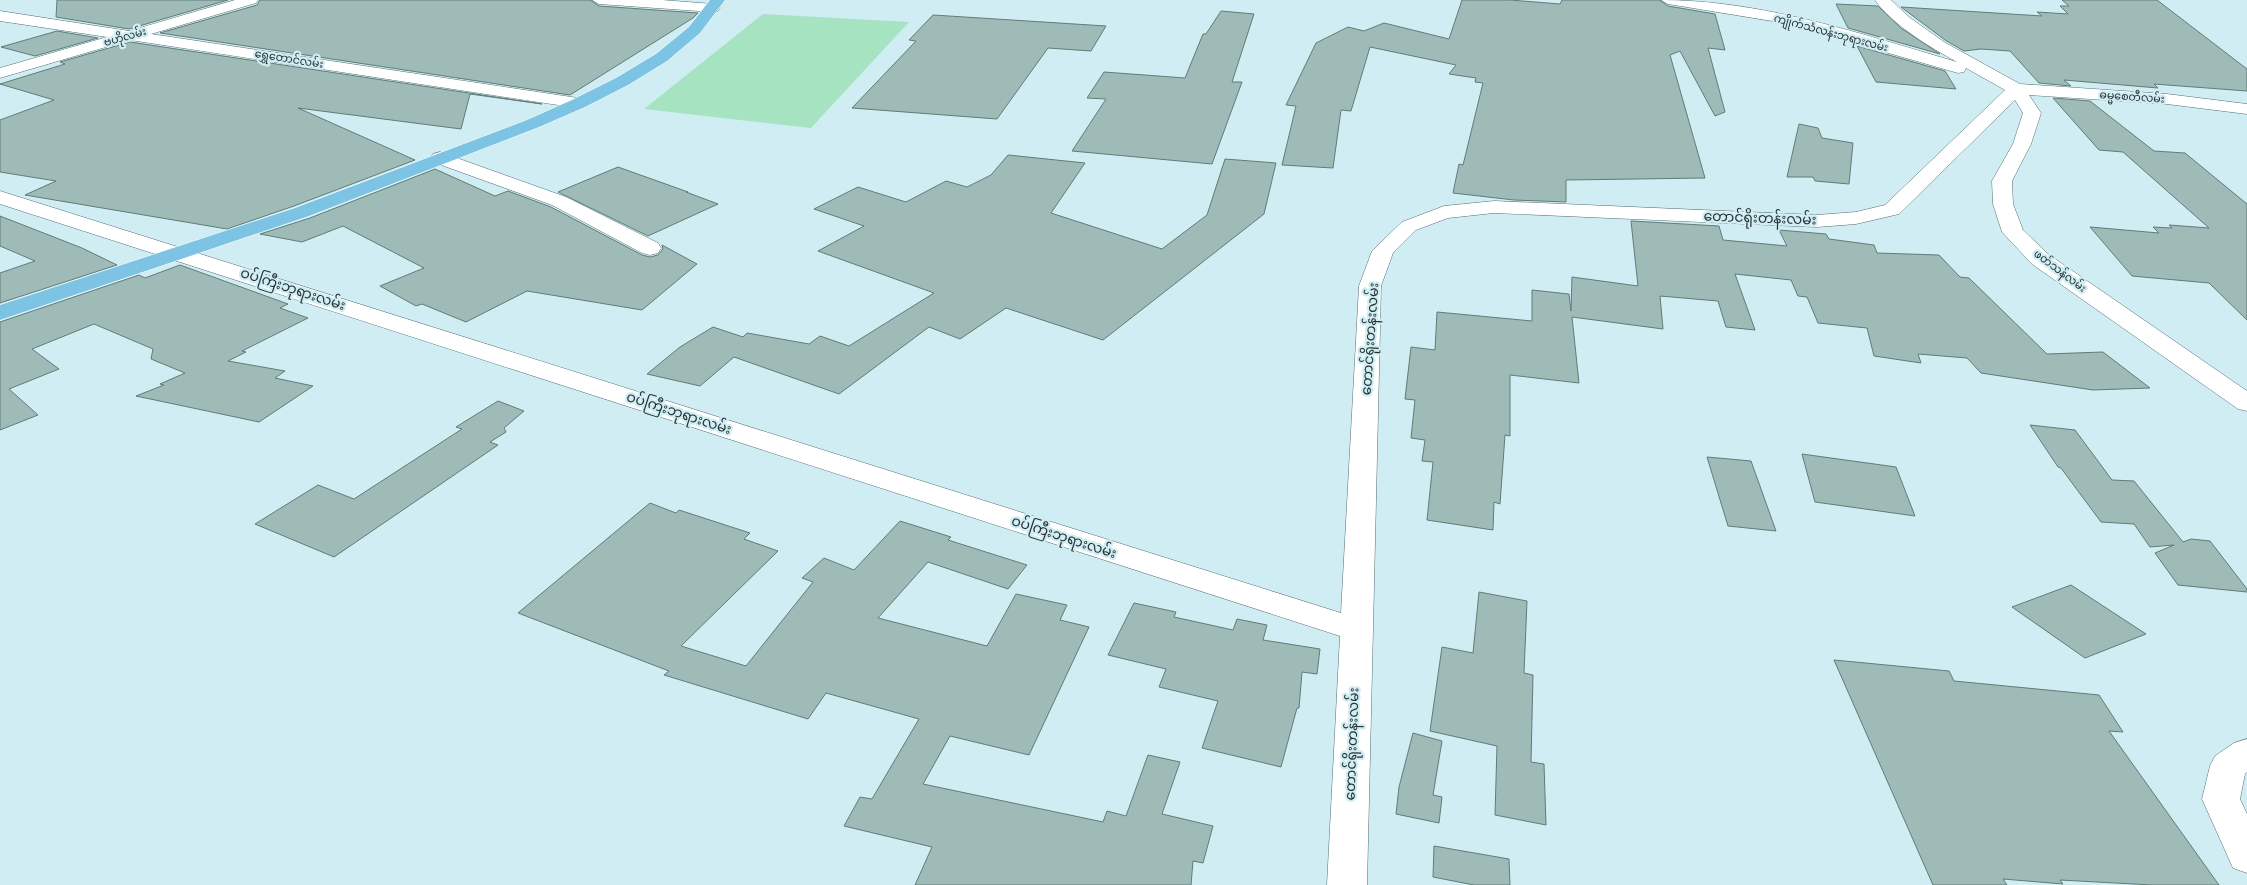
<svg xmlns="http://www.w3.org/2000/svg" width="2247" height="885" font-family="Signika,'Noto Sans Myanmar',sans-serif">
  <rect width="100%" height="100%" fill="#cfedf3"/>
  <!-- green -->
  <path fill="#a6e4c1" d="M 763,14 L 909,22 L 811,128 L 644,109 Z"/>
  <!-- building -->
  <path fill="#9ebbb7" stroke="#607c78" d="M 57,0 L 228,0 L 129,29 L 56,17 Z
    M 260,0 L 590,0 L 599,6 L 698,13 L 693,18 L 570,95 L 160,33 L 257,5 Z
    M 1462,0 L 1510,0 L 1560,4 L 1562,0 L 1659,0 L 1668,6 L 1715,14 L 1725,50 L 1708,48 L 1725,112 L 1715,116 L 1680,51 L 1670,55 L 1705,178 L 1566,180 L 1566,202 L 1514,200 L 1453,193 L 1459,164 L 1463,165 L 1483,83 L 1475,82 L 1476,78 L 1449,74 L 1456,65 L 1370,47 L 1351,111 L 1341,110 L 1333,168 L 1282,165 L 1296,106 L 1286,105 L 1316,43 L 1348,27 L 1364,31 L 1384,23 L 1449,39 Z
    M 2062,0 L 2157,0 L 2247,69 L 2247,91 L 2154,84 L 2158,88 L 2064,80 L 2071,86 L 2039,83 L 2010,51 L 1981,49 L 1964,51 L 1945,40 L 1901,7 L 2042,16 L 2037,12 L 2068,14 L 2060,6 L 2069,6 Z
    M 1836,4 L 1878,6 L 1901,28 L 1940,54 L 1848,28 Z
    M 1221,11 L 1254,14 L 1232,82 L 1242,82 L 1212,164 L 1072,151 L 1106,99 L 1087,98 L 1104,72 L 1185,78 L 1203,34 L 1206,34 Z
    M 933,15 L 1106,26 L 1091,51 L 1048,48 L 997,119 L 852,108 L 916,41 L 909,40 Z
    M 57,31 L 98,38 L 35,56 L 1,47 Z
    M 130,42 L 542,104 L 470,94 L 461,129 L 298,108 L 415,160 L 294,206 L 227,229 L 25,195 L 56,181 L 0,172 L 0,120 L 54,100 L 0,84 L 65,64 L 60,62 Z
    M 1857,46 L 1945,71 L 1956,89 L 1876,82 Z
    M 2053,98 L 2090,101 L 2154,151 L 2185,153 L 2247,204 L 2247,320 L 2209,283 L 2132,276 L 2090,227 L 2159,233 L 2153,227 L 2172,228 L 2169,225 L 2209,228 L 2123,152 L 2099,150 Z
    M 1799,124 L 1818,128 L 1822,138 L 1853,143 L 1849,184 L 1815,181 L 1813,177 L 1787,177 Z
    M 1008,155 L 1085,163 L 1051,213 L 1162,249 L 1207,215 L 1225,159 L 1276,163 L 1264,214 L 1103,340 L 1006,308 L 960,339 L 929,327 L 839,394 L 734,357 L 700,386 L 647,374 L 680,347 L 713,327 L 743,337 L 747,333 L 809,344 L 820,336 L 849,346 L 934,293 L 818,251 L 864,226 L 814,209 L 858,187 L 906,202 L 946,181 L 967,187 L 991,175 Z
    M 618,167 L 688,192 L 686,192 L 718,204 L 648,236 L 558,192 Z
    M 435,169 L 495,196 L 508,191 L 551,207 L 642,255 L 650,257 L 658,255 L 663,249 L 662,245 L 697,264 L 642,310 L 527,291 L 466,322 L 422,304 L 416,306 L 380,286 L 424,268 L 343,226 L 302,242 L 260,234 L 310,218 Z
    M 0,216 L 82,248 L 117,265 L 0,303 L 0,273 L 35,261 L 0,246 Z
    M 1631,221 L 1719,226 L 1723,240 L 1787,246 L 1779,230 L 1826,234 L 1829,239 L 1874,245 L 1877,253 L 1939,255 L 1960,277 L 1969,278 L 2047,354 L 2103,352 L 2150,388 L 2093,390 L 1981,373 L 1967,358 L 1918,354 L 1921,363 L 1874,356 L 1867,328 L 1818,323 L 1807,297 L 1798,296 L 1791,280 L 1735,274 L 1755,330 L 1726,327 L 1718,301 L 1660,296 L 1663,329 L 1572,317 L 1579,383 L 1510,375 L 1510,436 L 1505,435 L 1500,504 L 1494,502 L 1493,530 L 1427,520 L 1433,462 L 1422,461 L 1425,440 L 1411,438 L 1415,400 L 1405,399 L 1411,347 L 1435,350 L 1437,312 L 1532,321 L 1532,290 L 1569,294 L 1571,311 L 1572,277 L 1638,286 Z
    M 180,265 L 288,304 L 280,308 L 308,318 L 242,351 L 246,352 L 228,361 L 285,371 L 275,378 L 313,386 L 259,422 L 136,396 L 164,385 L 160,384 L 185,373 L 151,359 L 153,349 L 94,324 L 32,349 L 59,369 L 9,389 L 38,415 L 0,430 L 0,322 L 139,275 L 145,278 Z
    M 498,401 L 524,411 L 504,428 L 506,432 L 490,442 L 498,445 L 334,557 L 255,524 L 318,485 L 354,499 L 462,429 L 456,427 Z
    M 2030,425 L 2075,430 L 2112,480 L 2134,481 L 2183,542 L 2191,539 L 2210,541 L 2247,589 L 2247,592 L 2178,585 L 2155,553 L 2174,545 L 2150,547 L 2134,524 L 2101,522 L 2061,468 L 2058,467 Z
    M 1802,454 L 1896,467 L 1915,516 L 1815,502 Z
    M 1707,457 L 1751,461 L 1776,531 L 1728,526 Z
    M 650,503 L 676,513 L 679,510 L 750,533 L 744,539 L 778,551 L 681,646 L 746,666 L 813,582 L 802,578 L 824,558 L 854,570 L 900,521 L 951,537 L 948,540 L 1027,565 L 1008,589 L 928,562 L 878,618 L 987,646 L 1016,594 L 1067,605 L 1060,620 L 1089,627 L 1029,755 L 950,736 L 923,784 L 1103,822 L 1107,811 L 1126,816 L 1148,755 L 1180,762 L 1162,814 L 1213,826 L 1203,863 L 1193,861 L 1191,885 L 915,885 L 932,847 L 844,826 L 860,797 L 872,799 L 919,719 L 826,693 L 808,719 L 664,675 L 669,671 L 518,613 Z
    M 2071,585 L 2146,634 L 2085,658 L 2012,607 Z
    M 1479,592 L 1527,601 L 1524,673 L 1533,675 L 1531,762 L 1544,764 L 1546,825 L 1495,815 L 1497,746 L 1430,731 L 1442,647 L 1473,653 Z
    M 1134,603 L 1176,612 L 1174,617 L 1233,630 L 1237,619 L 1267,625 L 1263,640 L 1320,649 L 1317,674 L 1302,672 L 1299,708 L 1297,708 L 1281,767 L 1202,748 L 1218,701 L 1159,687 L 1166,669 L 1108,655 Z
    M 1834,660 L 1949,671 L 1954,681 L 2099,695 L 2123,732 L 2109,731 L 2219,885 L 2152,885 L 2060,880 L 2063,884 L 2003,879 L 2007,885 L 1933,885 Z
    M 1413,733 L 1442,741 L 1433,795 L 1442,797 L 1439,823 L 1396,814 L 1399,787 Z
    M 1434,846 L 1509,859 L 1510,885 L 1474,885 L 1433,877 Z"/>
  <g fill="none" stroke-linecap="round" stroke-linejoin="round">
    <defs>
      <path id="minor" d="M 235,0 L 258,0 L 256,3 L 151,34 L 578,98 L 584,99 L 587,103 L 584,107 L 578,108 L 130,40 L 0,78 L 0,68 L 107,37 L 0,21 L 0,11 L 129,31 Z
        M 592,0 L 662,0 L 713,4 L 718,5 L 720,8 L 718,11 L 713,12 L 599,4 Z
        M 1661,0 C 1762,0 1861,34 1957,62 C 1930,47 1893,25 1875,0 L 1891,0 L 1909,17 L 1944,42 L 2020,84 L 2167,94 L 2247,104 L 2247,114 L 2167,104 L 2029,95 L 2041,113 L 2031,144 L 2012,181 L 2013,204 L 2023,230 L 2048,254 L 2247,391 L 2247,411 L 2238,409 L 2032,264 L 2002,232 L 1993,204 L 1992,181 L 2013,144 L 2023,113 L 2015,100 L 1899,214 L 1856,224 L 1817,227 L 1494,213 L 1448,218 L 1416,230 L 1393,253 L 1381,286 L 1367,885 L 1327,885 L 1340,636 L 0,204 L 0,191 L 1341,613 L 1359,286 L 1372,251 L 1402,222 L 1444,206 L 1494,201 L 1817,215 L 1856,212 L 1885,205 L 2005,90 L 1966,68 L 1964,72 L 1958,73 L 1784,23 L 1668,4 Z
        M 440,152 L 566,197 L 658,243 L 661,248 L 658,253 L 650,255 L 642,253 L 552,205 L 433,162 L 430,158 L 433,154 Z
        M 2247,739 L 2247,772 L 2245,774 L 2240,799 L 2247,814 L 2247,873 L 2233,868 L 2202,799 L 2210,766 L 2215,756 L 2234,743 Z"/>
      <path id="major" d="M 710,0 L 725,0 L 700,33 L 667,61 L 628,85 L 585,107 L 539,127 L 309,216 L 0,320 L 0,305 L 295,208 L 527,120 L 572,100 L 616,78 L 656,54 L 689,27 Z"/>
    </defs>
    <!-- minor casing -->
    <use href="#minor" stroke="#546f74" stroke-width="1"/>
    <!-- major casing -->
    <use href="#major" stroke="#fff" stroke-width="1"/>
    <!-- minor -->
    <use href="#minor" fill="#fff" fill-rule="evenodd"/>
    <!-- major -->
    <use href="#major" fill="#7dc3e4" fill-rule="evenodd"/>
  </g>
  <g text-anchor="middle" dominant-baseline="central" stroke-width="4.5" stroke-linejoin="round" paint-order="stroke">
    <!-- far-street labels -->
    <g font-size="11" fill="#263234" stroke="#cfedf3">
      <text transform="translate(1831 33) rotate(15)">ကျိုက်သံလန်းဘုရားလမ်း</text>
      <text transform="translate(125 37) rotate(-16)">ဗဟိုလမ်း</text>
      <text transform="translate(289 59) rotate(9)">ရွှေတောင်လမ်း</text>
      <text transform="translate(2132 97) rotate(4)">ဓမ္မစေတီလမ်း</text>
      <text transform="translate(2060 271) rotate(37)">ဖတ်သန်လမ်း</text>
    </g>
    <!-- street labels -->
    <g font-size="14" fill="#263234" stroke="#cfedf3">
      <text transform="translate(1760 218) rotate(2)">တောင်ရိုးတန်းလမ်း</text>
      <text transform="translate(293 289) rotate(18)">ဝပ်ကြီးဘုရားလမ်း</text>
      <text transform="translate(1370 339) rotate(-86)">တောင်ရိုးတန်းလမ်း</text>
      <text transform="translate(679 413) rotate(18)">ဝပ်ကြီးဘုရားလမ်း</text>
      <text transform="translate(1064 537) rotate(18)">ဝပ်ကြီးဘုရားလမ်း</text>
      <text transform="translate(1352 744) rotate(-88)">တောင်ရိုးတန်းလမ်း</text>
    </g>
  </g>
</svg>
